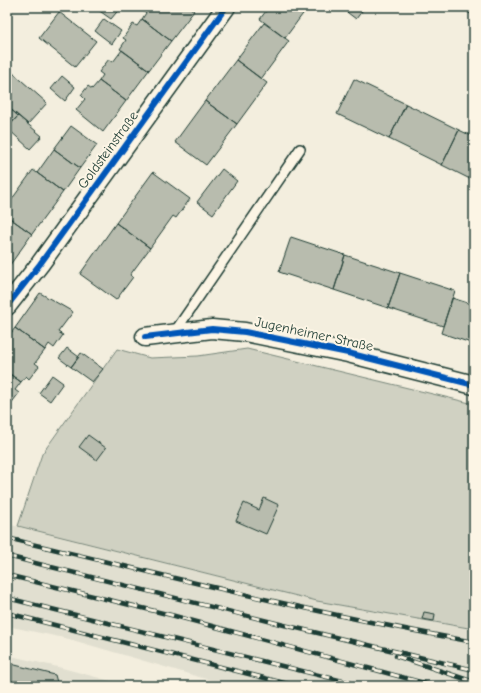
<svg xmlns="http://www.w3.org/2000/svg" width="481" height="693" font-family="'Comic Neue',sans-serif">
  <rect width="100%" height="100%" fill="#f3eede"/>
  <filter id="ink" filterUnits="userSpaceOnUse"><feTurbulence type="fractalNoise" baseFrequency=".025" numOctaves="2"/><feDisplacementMap in="SourceGraphic" scale="8" xChannelSelector="R" yChannelSelector="G"/><feConvolveMatrix kernelMatrix="1 2 1 2 8 2 1 2 1" color-interpolation-filters="sRGB"/></filter>
  <g filter="url(#ink)">
    <!-- built -->
    <path fill="#e1dfd0" d="M 7,524 L 317,601 L 474,629 L 474,686 L 230,686 L 69,639 L 7,626 Z
      M 7,655 L 66,669 L 129,686 L 7,686 Z"/>
    <!-- green -->
    <path fill="#d0d1c2" stroke="#78877b" d="M 117,349 L 150,358 L 198,356 L 247,349 L 474,404 L 474,629 L 317,601 L 18,526 L 42,454 Z"/>
    <!-- building -->
    <path fill="#b8bcae" stroke="#1f3d34" d="M 94,7 L 121,7 L 111,19 Z
      M 147,7 L 189,7 L 194,11 L 171,41 L 142,19 L 146,13 L 143,11 Z
      M 269,7 L 308,7 L 285,38 L 260,19 Z
      M 340,7 L 365,7 L 356,19 Z
      M 466,7 L 474,7 L 474,16 L 464,10 Z
      M 59,12 L 96,41 L 75,67 L 39,38 Z
      M 104,19 L 121,31 L 112,44 L 95,31 Z
      M 142,19 L 171,41 L 149,70 L 120,49 L 126,40 L 123,38 L 133,24 L 137,26 Z
      M 264,23 L 289,41 L 261,79 L 236,60 Z
      M 122,50 L 149,70 L 126,101 L 99,81 L 103,75 L 99,72 L 109,59 L 113,62 Z
      M 236,60 L 267,83 L 237,124 L 205,101 Z
      M 13,73 L 47,103 L 28,124 L 7,106 L 7,80 Z
      M 62,76 L 75,87 L 65,101 L 51,89 Z
      M 354,79 L 406,104 L 389,139 L 337,114 Z
      M 99,81 L 126,101 L 103,132 L 76,110 L 85,99 L 81,95 L 88,86 L 92,89 Z
      M 205,101 L 237,124 L 206,165 L 175,142 Z
      M 406,104 L 459,130 L 442,165 L 389,139 Z
      M 7,106 L 18,116 L 7,128 Z
      M 18,116 L 42,136 L 30,149 L 7,128 Z
      M 71,126 L 97,145 L 80,168 L 54,149 Z
      M 459,130 L 474,137 L 474,181 L 442,165 Z
      M 54,149 L 80,168 L 63,192 L 37,173 Z
      M 222,169 L 237,181 L 213,214 L 197,202 Z
      M 33,170 L 63,192 L 32,234 L 7,216 L 7,206 Z
      M 153,172 L 190,199 L 176,218 L 173,216 L 150,248 L 116,223 Z
      M 7,216 L 32,234 L 7,269 Z
      M 116,223 L 150,248 L 130,275 L 133,277 L 116,300 L 80,274 Z
      M 291,237 L 345,255 L 334,290 L 279,272 Z
      M 345,255 L 400,273 L 388,308 L 334,290 Z
      M 400,273 L 455,291 L 443,326 L 388,308 Z
      M 40,293 L 73,312 L 58,332 L 63,335 L 54,348 L 49,344 L 45,350 L 15,328 Z
      M 452,298 L 474,305 L 474,344 L 441,333 Z
      M 15,328 L 45,350 L 35,363 L 39,366 L 29,379 L 26,376 L 21,382 L 7,372 L 7,338 Z
      M 67,348 L 79,357 L 71,367 L 59,358 Z
      M 81,353 L 103,369 L 92,382 L 71,367 Z
      M 7,372 L 21,382 L 15,390 L 19,393 L 10,405 L 7,402 Z
      M 52,375 L 63,383 L 50,401 L 39,393 Z
      M 88,435 L 106,448 L 97,460 L 79,447 Z
      M 264,498 L 279,505 L 266,534 L 236,521 L 244,503 L 259,510 Z
      M 424,612 L 435,614 L 434,621 L 422,619 Z
      M 7,663 L 55,675 L 58,686 L 7,686 Z"/>
    <g fill="none" stroke-linecap="round" stroke-linejoin="round">
      <defs>
        <path id="lane" d="M 174,333 L 300,149"/>
        <path id="street" d="M 7,306 L 40,264 L 226,7
          M 145,337 L 212,329 L 245,332 L 348,353 L 474,385"/>
      </defs>
      <!-- lane casing -->
      <use href="#lane" stroke="#1f3d34" stroke-width="12"/>
      <!-- street casing -->
      <use href="#street" stroke="#1f3d34" stroke-width="21"/>
      <!-- lane -->
      <use href="#lane" stroke="#fcf5e5" stroke-width="9"/>
      <!-- street -->
      <use href="#street" stroke="#fcf5e5" stroke-width="18"/>
      <defs>
        <path id="rail" d="M 7,538 C 162,575 317,614 474,642
          M 7,556 L 284,625 L 474,670
          M 7,575 L 171,615 L 435,686
          M 7,598 L 363,686
          M 7,613 L 296,686
          M 396,656 L 474,682"/>
      </defs>
      <!-- rail casing -->
      <use href="#rail" stroke="#1f3d34" stroke-width="4.5"/>
      <!-- rail -->
      <use href="#rail" stroke="#fcf5e5" stroke-width="3" stroke-dasharray="9" stroke-linecap="butt"/>
      <defs>
        <path id="cycleway" d="M 7,306 L 40,264 L 226,7
          M 145,337 L 212,329 L 245,332 L 348,353 L 474,385"/>
      </defs>
      <!-- cycleway casing -->
      <use href="#cycleway" stroke="#fcf5e5" stroke-width="8"/>
      <!-- cycleway -->
      <use href="#cycleway" stroke="#0057b8" stroke-width="6"/>
    </g>
  </g>
  <g text-anchor="middle" dominant-baseline="central" stroke-width="4" stroke-linejoin="round" paint-order="stroke">
    <!-- street labels -->
    <g font-size="14" fill="#1f3d34" stroke="#fcf5e5">
      <text transform="translate(108 150) rotate(-54)">Goldsteinstraße</text>
      <text transform="translate(314 334) rotate(12)">Jugenheimer Straße</text>
    </g>
  </g>
  <!-- margin -->
  <rect width="481" height="693" fill="none" stroke="#fcf5e5" stroke-width="24"/>
  <rect x="12" y="12" width="457" height="669" fill="none" stroke="#1f3d34" stroke-width="1.5" filter="url(#ink)"/>
</svg>
